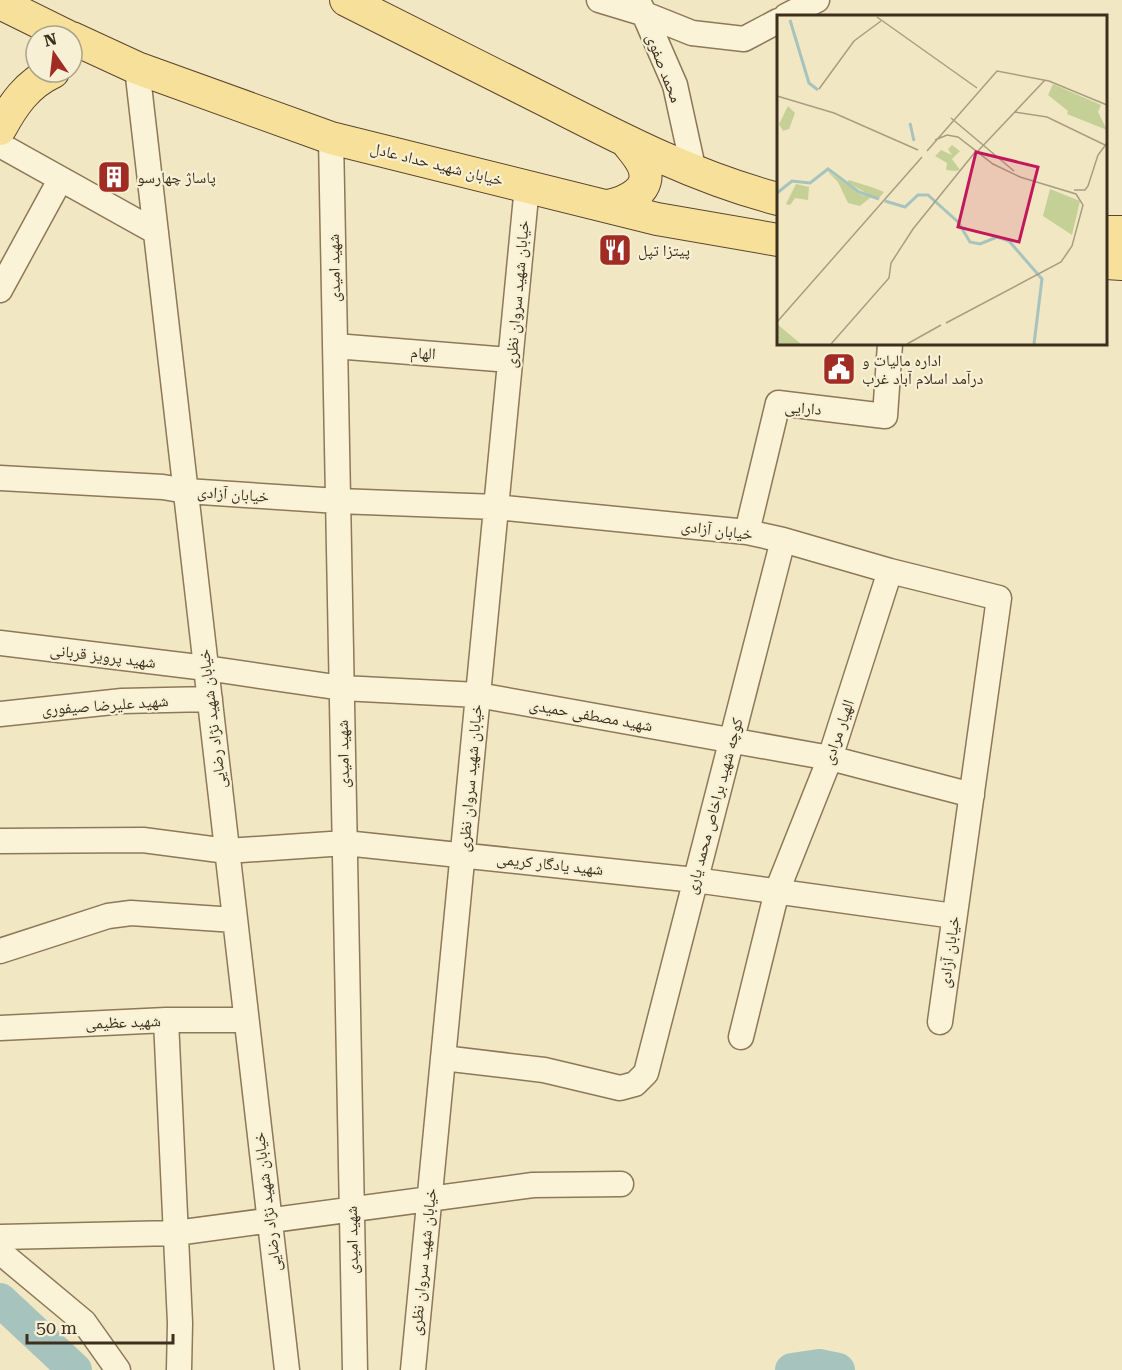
<svg xmlns="http://www.w3.org/2000/svg" width="1122" height="1370" font-family="'Roboto Serif','Noto Naskh Arabic',serif">
  <rect width="100%" height="100%" fill="#f1e7c3"/>
  <g fill="none" stroke-linecap="round" stroke-linejoin="round">
    <!-- river -->
    <path stroke="#a6c4bd" stroke-width="34" d="M 0,1300 L 75,1370
      M 792,1370 L 819,1366 L 838,1370"/>
    <defs>
      <path id="minor" d="M 599,0 L 642,13 L 692,33 L 744,39 L 778,21
        M 641,7 L 675,85 L 694,172
        M 786,16 L 817,0
        M 137,68 L 287,1370
        M 331,138 L 355,1370
        M 0,145 L 156,232
        M 0,290 L 60,180
        M 335,346 L 510,360
        M 0,478 L 163,487 L 186,491 L 338,501 L 496,507 L 747,532 L 783,540 L 890,571 L 999,598 L 940,1022
        M 747,532 L 778,403 L 885,416 L 890,344
        M 0,643 L 206,668 L 342,688 L 478,695 L 830,758 L 972,795
        M 0,714 L 122,701 L 210,699
        M 0,841 L 143,840 L 227,851 L 345,843 L 695,880 L 954,916
        M 0,951 L 108,916 L 131,913 L 235,920
        M 166,1020 L 180,1323 L 179,1370
        M 0,1028 L 166,1020 L 246,1020
        M 741,1037 L 777,891 L 830,758 L 890,571
        M 443,1058 L 544,1070 L 620,1088 L 635,1084 L 646,1073 L 783,540
        M 0,1237 L 176,1233 L 533,1185 L 621,1184
        M 0,1252 L 84,1322 L 118,1370
        M 413,1370 L 527,186"/>
      <path id="major" d="M 346,0 C 413,34 481,68 549,102 C 623,140 697,178 778,199
        M 0,3 L 67,36
        M 72,38 L 137,68 L 331,138 L 657,219 L 778,240
        M 0,129 C 13,105 27,84 53,72
        M 608,206 C 627,202 654,190 643,165 C 639,156 632,149 626,141
        M 1106,232 L 1122,232
        M 1106,263 L 1122,264"/>
    </defs>
    <!-- minor casing -->
    <use href="#minor" stroke="#8d7858" stroke-width="27"/>
    <!-- major casing -->
    <use href="#major" stroke="#5b462d" stroke-width="34"/>
    <!-- minor -->
    <use href="#minor" stroke="#fbf3d7" stroke-width="24"/>
    <!-- major -->
    <use href="#major" stroke="#f7e099" stroke-width="32"/>
  </g>
  <!-- icons -->
  <defs>
    <symbol id="building-square" viewBox="-11 -11 22 22"><rect x="-9" y="-9" width="18" height="18" rx="4" fill="#a12c24" stroke="#f8f0d4"/><path d="M-4-6H4V6H1V3H-1V6H-4ZM-2.5-4.3h1.7v1.8h-1.7ZM.8-4.3h1.7v1.8H.8ZM-2.5-1h1.7V.8h-1.7ZM.8-1h1.7V.8H.8Z" fill="#fff"/></symbol>
    <symbol id="restaurant-square" viewBox="-11 -11 22 22"><rect x="-9" y="-9" width="18" height="18" rx="4" fill="#a12c24" stroke="#f8f0d4"/><path d="M-5-6h1v4h1v-4h1v4h1v-4h1v5L-1.5 .5V6h-2V.5L-5-1ZM5-6V6H3V1.5H1.5Q1.5-4 5-6Z" fill="#fff"/></symbol>
    <symbol id="civic-square" viewBox="-11 -11 22 22"><rect x="-9" y="-9" width="18" height="18" rx="4" fill="#a12c24" stroke="#f8f0d4"/><path d="M-.6-6.5H3V-4.5H.6V-3L4-1V1h2V6H-6V1h2V-1L-.6-3ZM-1.2 2.5V6h2.4V2.5Z" fill="#fff"/></symbol>
  </defs>
  <g fill-rule="evenodd">
    <use href="#building-square" x="95" y="158" width="38" height="38"/>
    <use href="#restaurant-square" x="596" y="231" width="38" height="38"/>
    <use href="#civic-square" x="820" y="350" width="38" height="38"/>
  </g>
  <g text-anchor="middle" dominant-baseline="central" stroke-width="4.5" stroke-linejoin="round" paint-order="stroke">
    <!-- street labels -->
    <g font-size="16" fill="#3c2f1e" stroke="#f8f0d4">
      <text transform="translate(664 68) rotate(69)">محمد صفوی</text>
      <text transform="translate(437 164) rotate(14)">خیابان شهید حداد عادل</text>
      <text transform="translate(334 268) rotate(-91)">شهید امیدی</text>
      <text transform="translate(517 294) rotate(-85)">خیابان شهید سروان نظری</text>
      <text transform="translate(423 353) rotate(4)">الهام</text>
      <text transform="translate(803 408) rotate(4)">دارایی</text>
      <text transform="translate(233 494) rotate(4)">خیابان آزادی</text>
      <text transform="translate(717 530) rotate(7)">خیابان آزادی</text>
      <text transform="translate(103 656) rotate(7)">شهید پرویز قربانی</text>
      <text transform="translate(105 705) rotate(-4)">شهید علیرضا صیفوری</text>
      <text transform="translate(591 715) rotate(10)">شهید مصطفی حمیدی</text>
      <text transform="translate(212 719) rotate(-97)">خیابان شهید نژاد رضایی</text>
      <text transform="translate(838 732) rotate(-71)">الهیار مرادی</text>
      <text transform="translate(343 754) rotate(-91)">شهید امیدی</text>
      <text transform="translate(470 778) rotate(-85)">خیابان شهید سروان نظری</text>
      <text transform="translate(714 806) rotate(-75)">کوچه شهید براخاص محمد یاری</text>
      <text transform="translate(550 864) rotate(6)">شهید یادگار کریمی</text>
      <text transform="translate(949 952) rotate(-82)">خیابان آزادی</text>
      <text transform="translate(123 1022) rotate(-2)">شهید عظیمی</text>
      <text transform="translate(267 1202) rotate(-97)">خیابان شهید نژاد رضایی</text>
      <text transform="translate(352 1240) rotate(-91)">شهید امیدی</text>
      <text transform="translate(423 1262) rotate(-84)">خیابان شهید سروان نظری</text>
    </g>
    <!-- poi labels -->
    <g font-size="16" fill="#3c2f1e" stroke="#f8f0d4" text-anchor="start">
      <text x="137" y="177">پاساژ چهارسو</text>
      <text x="638" y="250">پیتزا تپل</text>
      <text x="862" y="360">اداره مالیات و<tspan x="862" dy="18">درآمد اسلام آباد غرب</tspan></text>
    </g>
  </g>
  <!-- overview -->
  <g transform="translate(777 15)">
    <rect width="330" height="330" fill="#f1e7c3"/>
    <path d="M 11,91 L 18,98 L 12,114 L 6,116 L 2,109 ZM 19,169 L 32,172 L 31,185 L 18,183 L 13,190 L 9,189 ZM 0,309 L 24,329 L 0,329 Z" fill="#c5d096"/>
    <path d="M 276,69 L 324,90 L 321,97 L 330,115 L 290,99 L 291,96 L 271,80 ZM 175,130 L 183,136 L 175,144 L 183,155 L 178,156 L 169,155 L 170,148 L 158,141 L 164,135 L 175,140 L 171,134 ZM 50,156 L 85,180 L 94,182 L 83,191 L 71,188 L 61,167 ZM 72,165 L 97,173 L 107,177 L 102,183 L 89,178 L 70,167 ZM 273,174 L 303,186 L 295,220 L 266,201 Z" fill="#c5d096"/>
    <path fill="none" stroke="#a6c4bd" stroke-width="3" d="M 13,5 L 32,68 L 41,75M 133,108 L 137,126M 0,178 L 15,166 L 33,168 L 51,154 L 82,177 L 102,184M 108,186 L 128,192 L 141,180 L 151,180 L 181,207 L 193,227 L 203,229 L 220,222 L 232,226 L 265,264 L 257,329"/>
    <path fill="none" stroke="#a99d81" stroke-width="1.5" d="M 100,2 L 200,73M 42,74 L 77,26 L 104,6M 0,81 L 57,98 L 141,135M 238,97 L 270,102 L 328,130M 174,103 L 237,156M 158,125 L 170,120 L 181,122 L 216,149 L 243,162 L 299,179 L 306,190 L 295,231 L 284,247 L 169,308M 150,136 L 220,56 L 272,66 L 330,90M 200,137 L 268,65M 297,175 L 308,175 L 311,171 L 321,140 L 330,128M 0,307 L 145,142M 54,329 L 112,263 L 114,248 L 136,214 L 199,136M 130,329 L 164,310"/>
    <path fill="#c2185b" fill-opacity="0.15" stroke="#c2185b" stroke-width="3" d="M 199,137 L 261,152 L 242,227 L 181,212 Z"/>
    <rect width="330" height="330" fill="none" stroke="#3c2f1e" stroke-width="3"/>
  </g>
  <!-- north arrow -->
  <g transform="translate(54 54) rotate(346)"><circle r="28" fill="#f8f0d4" stroke="#ada38b" stroke-width="1.5"/>
  <path d="M0-4.5L10 22L0 15L-10 22Z" fill="#a12c24"/>
  <text y="-9" font-size="16" font-weight="bold" text-anchor="middle" fill="#3c2f1e">N</text>
  </g>
  <!-- scale -->
  <path d="M27 1334v9h146v-9" fill="none" stroke="#3c2f1e" stroke-width="3"/>
  <text x="36" y="1334" font-size="18" fill="#3c2f1e" stroke="#f8f0d4" stroke-width="4.5" paint-order="stroke">50 m</text>
</svg>
